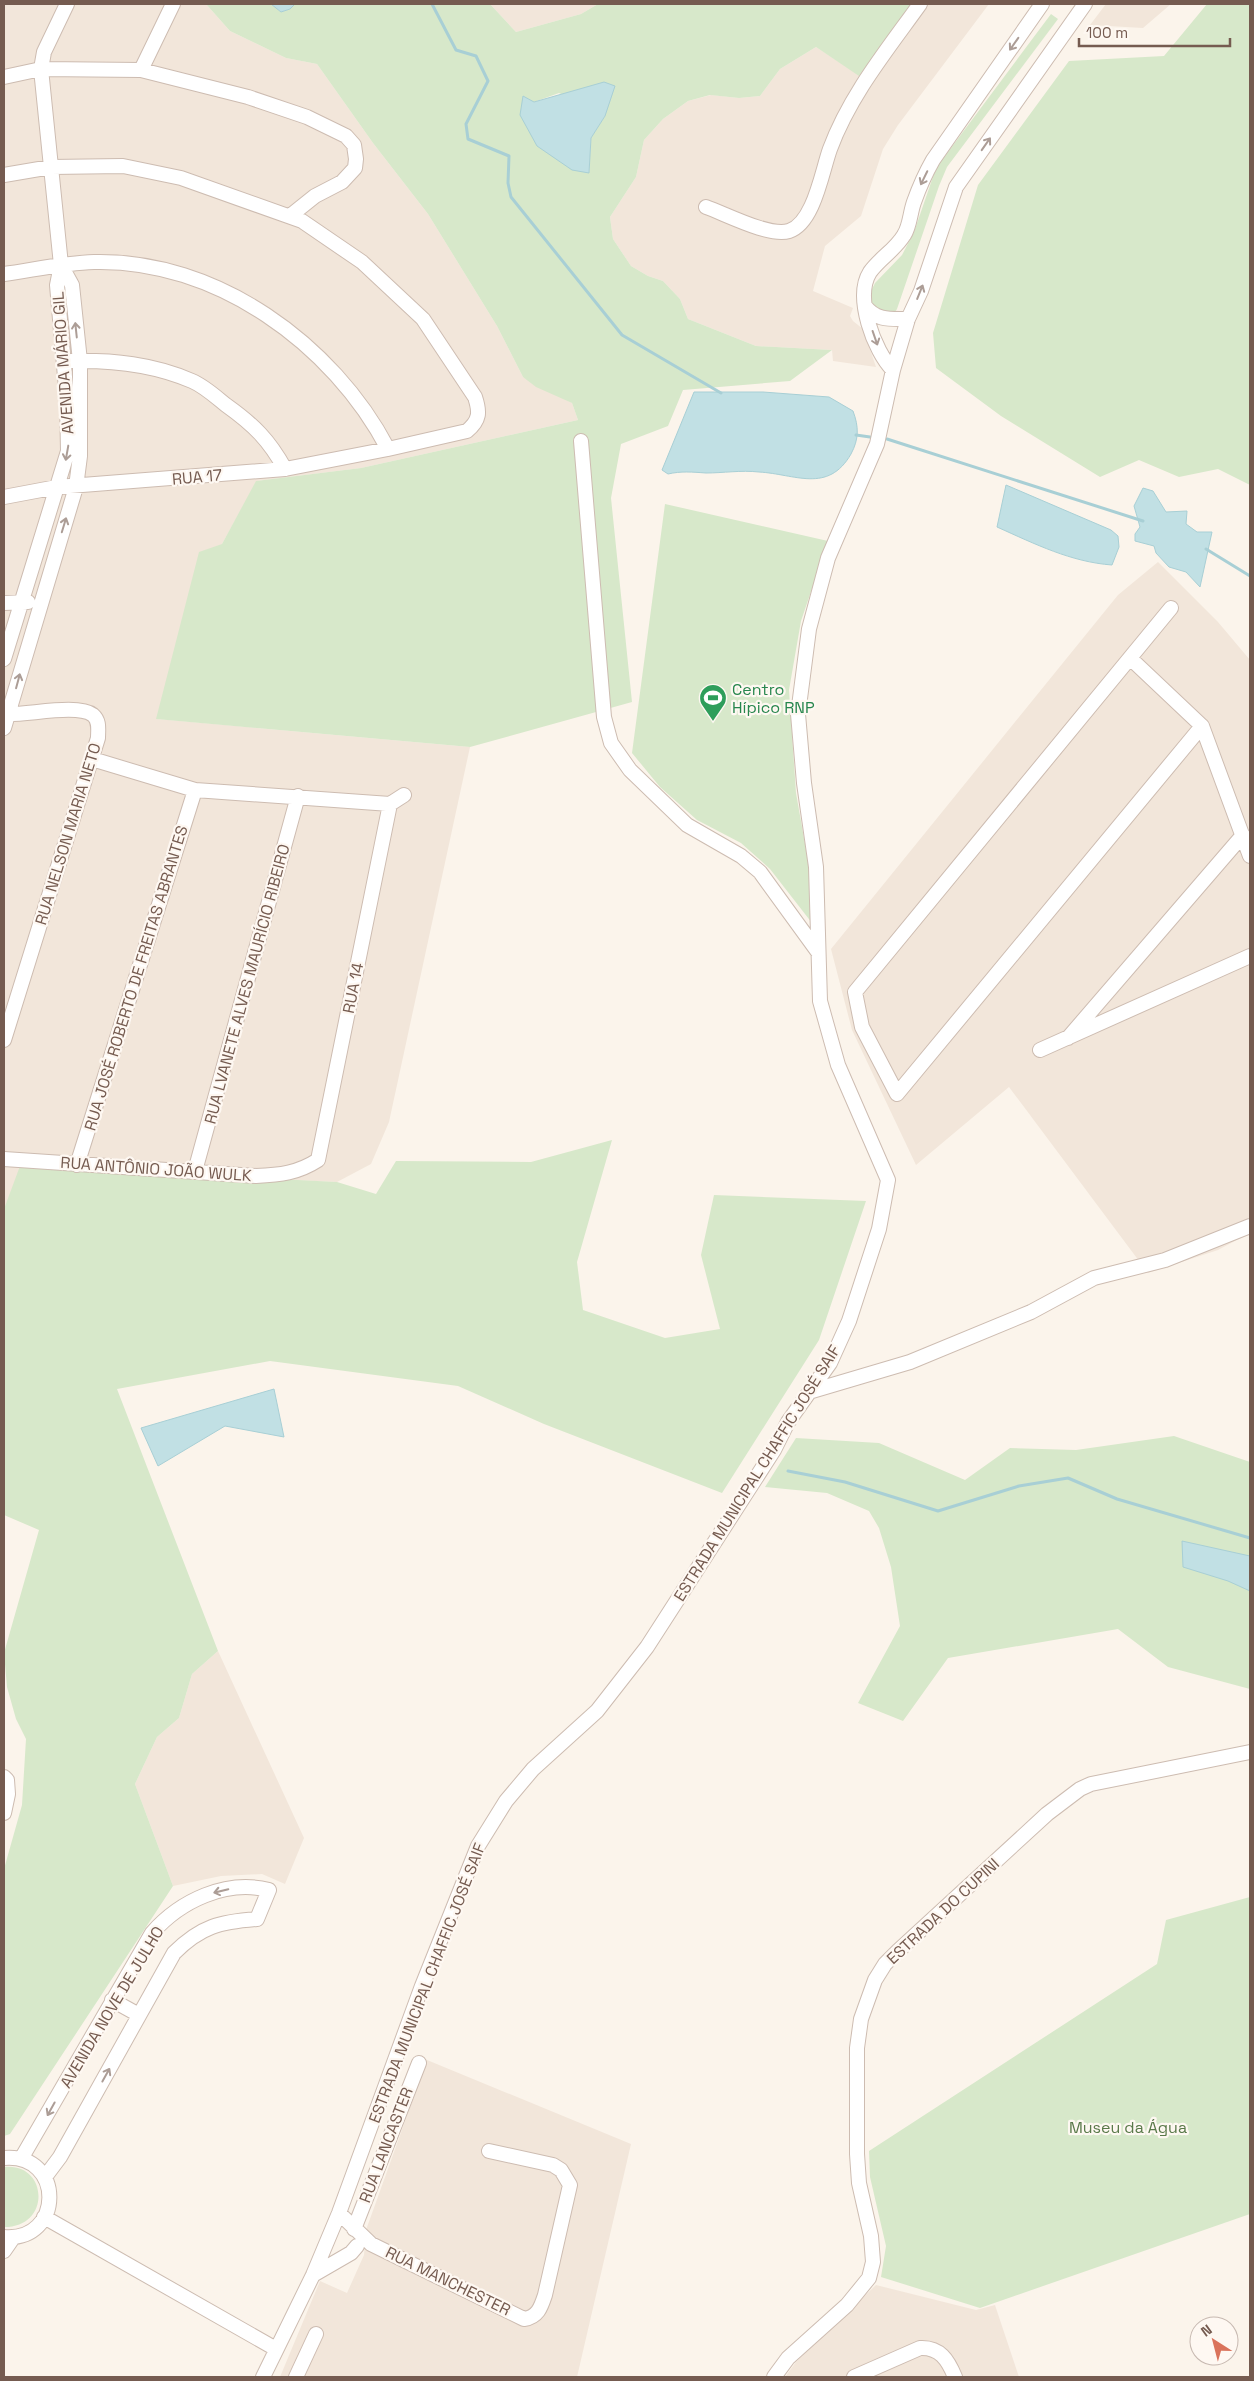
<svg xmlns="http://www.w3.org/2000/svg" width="1254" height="2381" font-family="'Space Grotesk',sans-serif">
  <rect width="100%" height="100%" fill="#fbf4eb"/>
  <!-- residential -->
  <path fill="#f2e6da" d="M 4,4 L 206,4 L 230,31 L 286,58 L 317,64 L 373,143 L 428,214 L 497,326 L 523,377 L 572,403 L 578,420 L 361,468 L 257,481 L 222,544 L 157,719 L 470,747 L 389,1122 L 371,1164 L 337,1182 L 142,1173 L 4,1209 Z
    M 490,4 L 598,4 L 581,14 L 516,32 Z
    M 911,4 L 989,4 L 898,125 L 883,149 L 861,216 L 825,246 L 813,291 L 853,308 L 850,316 L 853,321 L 863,329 L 876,367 L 833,361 L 832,350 L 756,346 L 688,319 L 680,299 L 663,281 L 648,276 L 631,266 L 613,239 L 610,217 L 636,177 L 644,140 L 663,119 L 688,101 L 711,95 L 739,98 L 760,96 L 780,69 L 816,47 L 859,75 Z
    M 1106,4 L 1171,4 L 1143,28 L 1090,25 Z
    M 1158,562 L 1218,622 L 1250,660 L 1250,1233 L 1218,1250 L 1148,1273 L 1009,1087 L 916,1165 L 852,1030 L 831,949 L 1118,595 Z
    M 218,1651 L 304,1838 L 285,1884 L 262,1874 L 221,1876 L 173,1886 L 135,1784 L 157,1737 L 179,1718 L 192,1674 Z
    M 427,2060 L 631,2144 L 577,2377 L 280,2377 L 320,2281 L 347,2293 L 364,2255 L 366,2230 Z
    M 876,2285 L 976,2310 L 995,2305 L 1019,2377 L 785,2377 L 796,2362 Z"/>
  <!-- green -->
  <path fill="#d7e8ca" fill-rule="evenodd" d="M 206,4 L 271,4 L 281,12 L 290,9 L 295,4 L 490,4 L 516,32 L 581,14 L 598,4 L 911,4 L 859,76 L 816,47 L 780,69 L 760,96 L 739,98 L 710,95 L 688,101 L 663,119 L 644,140 L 636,177 L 610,217 L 613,239 L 631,266 L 648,276 L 663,281 L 680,299 L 688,319 L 756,346 L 832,350 L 790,381 L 683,390 L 668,426 L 621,444 L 611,498 L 632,702 L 470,747 L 156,719 L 199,552 L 222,544 L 256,481 L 361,468 L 578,420 L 572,403 L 536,387 L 523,377 L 497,326 L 428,214 L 373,143 L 317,64 L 286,58 L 230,31 ZM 559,93 L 605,116 L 591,138 L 589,173 L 534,102 Z
    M 1207,4 L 1250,4 L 1250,485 L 1218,469 L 1179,477 L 1139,460 L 1100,477 L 1001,416 L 936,368 L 933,333 L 978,185 L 1069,61 L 1164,56 Z
    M 1051,14 L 1058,19 L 947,167 L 939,186 L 897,309 L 893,315 L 870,307 L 869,295 L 875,283 L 902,255 L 914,232 L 936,168 Z
    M 665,504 L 828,541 L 801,621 L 789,690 L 796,793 L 811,878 L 812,923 L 770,869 L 741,843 L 697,820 L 660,787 L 632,753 Z
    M 612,1140 L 577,1262 L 583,1310 L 665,1338 L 720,1329 L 701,1255 L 714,1195 L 866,1201 L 819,1340 L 722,1493 L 544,1424 L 458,1386 L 270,1361 L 117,1389 L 218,1651 L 192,1674 L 179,1718 L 157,1737 L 135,1784 L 173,1886 L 10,2134 L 4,2136 L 4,1869 L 22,1805 L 26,1739 L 16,1719 L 7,1687 L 4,1653 L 39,1530 L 4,1515 L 4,1209 L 20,1166 L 337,1182 L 376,1194 L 396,1161 L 531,1162 Z
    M 1174,1436 L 1250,1462 L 1250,1689 L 1168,1667 L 1118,1629 L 948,1658 L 903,1721 L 858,1703 L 900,1626 L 891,1567 L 879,1528 L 869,1511 L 827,1493 L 765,1487 L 796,1438 L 879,1443 L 965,1480 L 1010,1448 L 1076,1450 Z
    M 1250,1897 L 1250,2214 L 980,2308 L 881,2277 L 886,2246 L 870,2177 L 869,2151 L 1157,1964 L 1166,1920 Z
    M 4,2167 C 48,2162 52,2227 4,2227 Z"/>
  <!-- water -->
  <path fill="#c1e0e4" stroke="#a8cfd5" d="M 271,4 L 295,4 L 290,9 L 281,12 Z
    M 604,82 L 615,86 L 605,116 L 591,138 L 589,173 L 572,170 L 537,146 L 520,115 L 523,96 L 534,102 Z
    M 694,392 L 763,392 L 829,397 L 853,411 C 859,427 859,439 851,454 C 828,494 795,474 759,472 C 741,470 723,473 706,473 C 692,472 681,471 668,474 L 662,470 Z
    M 1006,485 L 1111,530 L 1118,536 L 1119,547 L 1112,565 C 1071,562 1035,544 997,527 Z
    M 1143,488 L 1153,491 L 1166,512 L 1187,511 L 1186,524 L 1197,532 L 1212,532 L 1200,587 L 1186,572 L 1169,567 L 1156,553 L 1154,546 L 1135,541 L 1135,534 L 1140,527 L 1134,506 Z
    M 274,1389 L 284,1437 L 225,1426 L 158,1466 L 141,1428 Z
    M 1182,1541 L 1250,1556 L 1250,1591 L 1228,1581 L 1183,1567 Z"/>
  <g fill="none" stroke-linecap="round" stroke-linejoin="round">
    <!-- stream -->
    <path stroke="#a8cfd5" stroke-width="3" d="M 432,4 L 456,50 L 476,56 L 488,81 L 466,124 L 468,139 L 509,156 L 508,183 L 511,197 L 622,335 L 721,393
      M 856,435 L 870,437
      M 887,439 L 1143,521
      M 1206,549 L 1250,576
      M 788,1471 L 845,1482 L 938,1511 L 1019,1486 L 1068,1478 L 1117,1499 L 1250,1538"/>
    <defs>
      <path id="minor" d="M 141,70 L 173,4
        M 4,77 L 41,69 L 141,70 L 248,97 L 307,117 L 346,136 L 354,145 L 356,159 L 355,168 L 342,182 L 315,196 L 290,216
        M 4,175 L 51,167 L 123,166 L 181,178 L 302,221 L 362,262 L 423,319 L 475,397 C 480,412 480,420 467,431 L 388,449 L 285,469 L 57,487 L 4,497
        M 706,207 C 726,214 769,237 789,231 C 814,223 822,171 830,149 C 850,95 887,50 920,4
        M 4,274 C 33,270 64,263 94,262 C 216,259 333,344 388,449
        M 865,306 C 876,321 891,319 908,319
        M 71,361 C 113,360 153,364 192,381 C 204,386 216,397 226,405 C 254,425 269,440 285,469
        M 893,370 C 874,351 854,297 870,272 C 880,258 895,250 904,235 C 910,226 910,213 914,202 C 919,188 925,174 933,160 L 1042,4
        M 581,441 L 604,717 L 611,743 L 630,770 L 687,825 L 741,856 L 760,872 L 818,952
        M 4,603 L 28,602
        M 1171,608 L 855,992 L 862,1027 L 897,1094 L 1202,726
        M 1130,658 L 1202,726 L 1250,856
        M 4,659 L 68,451 L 67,400 L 57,285 L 61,265 L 41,69 L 44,52 L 67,4
        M 4,714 C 25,716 77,703 93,715 C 100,721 98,730 98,738 L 4,1040
        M 4,728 L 76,487 L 80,456 L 80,361 L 72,285 L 61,265
        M 92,759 L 195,790 L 390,804 L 404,795
        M 1068,1038 L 1243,835
        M 1040,1050 L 1250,956
        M 4,1159 L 256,1176 C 280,1175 298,1173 318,1160 L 390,804
        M 77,1165 L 195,790
        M 195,1171 L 298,796
        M 812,1391 L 910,1362 L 1031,1312 L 1094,1278 L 1165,1260 L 1250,1226
        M 4,1777 L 7,1780 L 8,1794 L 4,1813
        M 112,2000 L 139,2015
        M 4,2158 C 65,2153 64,2242 4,2237
        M 21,2159 L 152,1933 C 180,1901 226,1879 269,1890 L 257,1919 C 220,1922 201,1926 174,1953 L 60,2157 L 45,2177
        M 339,2213 L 371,2244 L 524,2319 C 538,2317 541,2307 545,2295 L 570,2185 L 561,2170 L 553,2165 L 489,2151
        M 44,2217 L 276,2349
        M 354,2229 L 419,2063
        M 4,2251 L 13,2238
        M 313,2275 L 351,2253 L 357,2246
        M 263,2377 L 313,2275 L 339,2213 L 422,1986 L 478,1846 L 506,1801 L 533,1769 L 597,1711 L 647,1647 L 774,1450 L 788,1422 L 830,1363 L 849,1321 L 879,1229 L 888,1180 L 838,1065 L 820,1001 L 816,867 L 804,783 L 798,714 L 809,629 L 828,558 L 877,444 L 893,370 L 908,319 L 921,291 L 956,187 L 1085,4
        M 296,2377 L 316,2334
        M 774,2377 L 788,2358 L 847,2305 L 869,2278 L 873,2262 L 871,2236 L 859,2183 L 857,2154 L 857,2048 L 861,2019 L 875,1980 L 885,1964 L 898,1951 L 1047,1814 L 1080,1789 L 1091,1784 L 1250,1752
        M 854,2377 L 920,2348 C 940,2347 948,2360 955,2377"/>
    </defs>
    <!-- minor casing -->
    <use href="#minor" stroke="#cdbcb1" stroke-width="16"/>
    <!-- minor -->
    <use href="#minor" stroke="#fff" stroke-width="14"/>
  </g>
  <!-- one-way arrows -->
  <defs><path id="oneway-shaft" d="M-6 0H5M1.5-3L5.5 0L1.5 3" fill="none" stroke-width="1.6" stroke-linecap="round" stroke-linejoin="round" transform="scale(1.25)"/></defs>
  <g stroke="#ac9d96">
    <use href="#oneway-shaft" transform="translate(1014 44) rotate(125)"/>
    <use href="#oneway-shaft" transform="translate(986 144) rotate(-55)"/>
    <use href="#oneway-shaft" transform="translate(924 178) rotate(116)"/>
    <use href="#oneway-shaft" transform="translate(920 292) rotate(-68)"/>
    <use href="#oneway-shaft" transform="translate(76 330) rotate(-96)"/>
    <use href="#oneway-shaft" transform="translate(875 338) rotate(71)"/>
    <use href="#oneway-shaft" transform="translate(67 453) rotate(100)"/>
    <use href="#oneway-shaft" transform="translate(64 525) rotate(-73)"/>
    <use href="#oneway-shaft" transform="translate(18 681) rotate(-75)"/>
    <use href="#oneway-shaft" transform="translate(221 1891) rotate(167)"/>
    <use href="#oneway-shaft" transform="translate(106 2075) rotate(-61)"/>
    <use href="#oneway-shaft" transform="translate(51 2109) rotate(119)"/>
  </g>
  <!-- icons -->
  <defs>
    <symbol id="stadium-pin" viewBox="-11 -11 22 30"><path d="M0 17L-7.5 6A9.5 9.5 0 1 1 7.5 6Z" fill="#2e9e5b" stroke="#fef8f2"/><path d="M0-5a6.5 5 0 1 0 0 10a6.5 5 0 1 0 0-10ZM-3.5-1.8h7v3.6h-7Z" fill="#fff"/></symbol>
  </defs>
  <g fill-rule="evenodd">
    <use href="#stadium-pin" x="697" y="682" width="32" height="43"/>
  </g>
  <g text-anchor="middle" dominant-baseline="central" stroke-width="4.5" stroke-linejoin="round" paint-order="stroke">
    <!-- street labels -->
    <g font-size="16" fill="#755b50" stroke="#fef8f2">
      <text transform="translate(63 363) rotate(-94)">AVENIDA MÁRIO GIL</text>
      <text transform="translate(197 477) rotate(-5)">RUA 17</text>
      <text transform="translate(68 834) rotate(-73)">RUA NELSON MARIA NETO</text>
      <text transform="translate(136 978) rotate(-73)">RUA JOSÉ ROBERTO DE FREITAS ABRANTES</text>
      <text transform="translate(247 984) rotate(-75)">RUA LVANETE ALVES MAURÍCIO RIBEIRO</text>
      <text transform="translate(353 988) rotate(-79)">RUA 14</text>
      <text transform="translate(156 1169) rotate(4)">RUA ANTÔNIO JOÃO WULK</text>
      <text transform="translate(757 1473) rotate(-58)">ESTRADA MUNICIPAL CHAFFIC JOSÉ SAIF</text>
      <text transform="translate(943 1911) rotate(-43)">ESTRADA DO CUPINI</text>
      <text transform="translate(427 1983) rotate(-69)">ESTRADA MUNICIPAL CHAFFIC JOSÉ SAIF</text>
      <text transform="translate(112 2007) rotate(-59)">AVENIDA NOVE DE JULHO</text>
      <text transform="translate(386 2145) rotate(-69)">RUA LANCASTER</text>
      <text transform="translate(448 2281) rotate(26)">RUA MANCHESTER</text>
    </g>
    <!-- leisure labels -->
    <g font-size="16" fill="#27864d" stroke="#fef8f2" text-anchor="start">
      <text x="732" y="689">Centro<tspan x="732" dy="18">Hípico RNP</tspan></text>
    </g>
    <!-- park labels -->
    <g font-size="16" fill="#597949" stroke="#fef8f2">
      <text x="1128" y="2127">Museu da Água</text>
    </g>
  </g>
  <!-- border -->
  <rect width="1254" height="2381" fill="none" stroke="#755b50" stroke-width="10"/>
  <!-- north arrow -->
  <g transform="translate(1214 2341) rotate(324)"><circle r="24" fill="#fef8f2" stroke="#c7b9b1"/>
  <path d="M0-4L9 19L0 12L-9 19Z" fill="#da735b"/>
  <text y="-8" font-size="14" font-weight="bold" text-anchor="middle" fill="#755b50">N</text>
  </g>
  <!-- scale -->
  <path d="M1079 38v8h151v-8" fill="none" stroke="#755b50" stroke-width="2.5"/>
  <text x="1086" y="38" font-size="15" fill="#755b50" stroke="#fef8f2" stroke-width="4" paint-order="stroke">100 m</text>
</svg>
